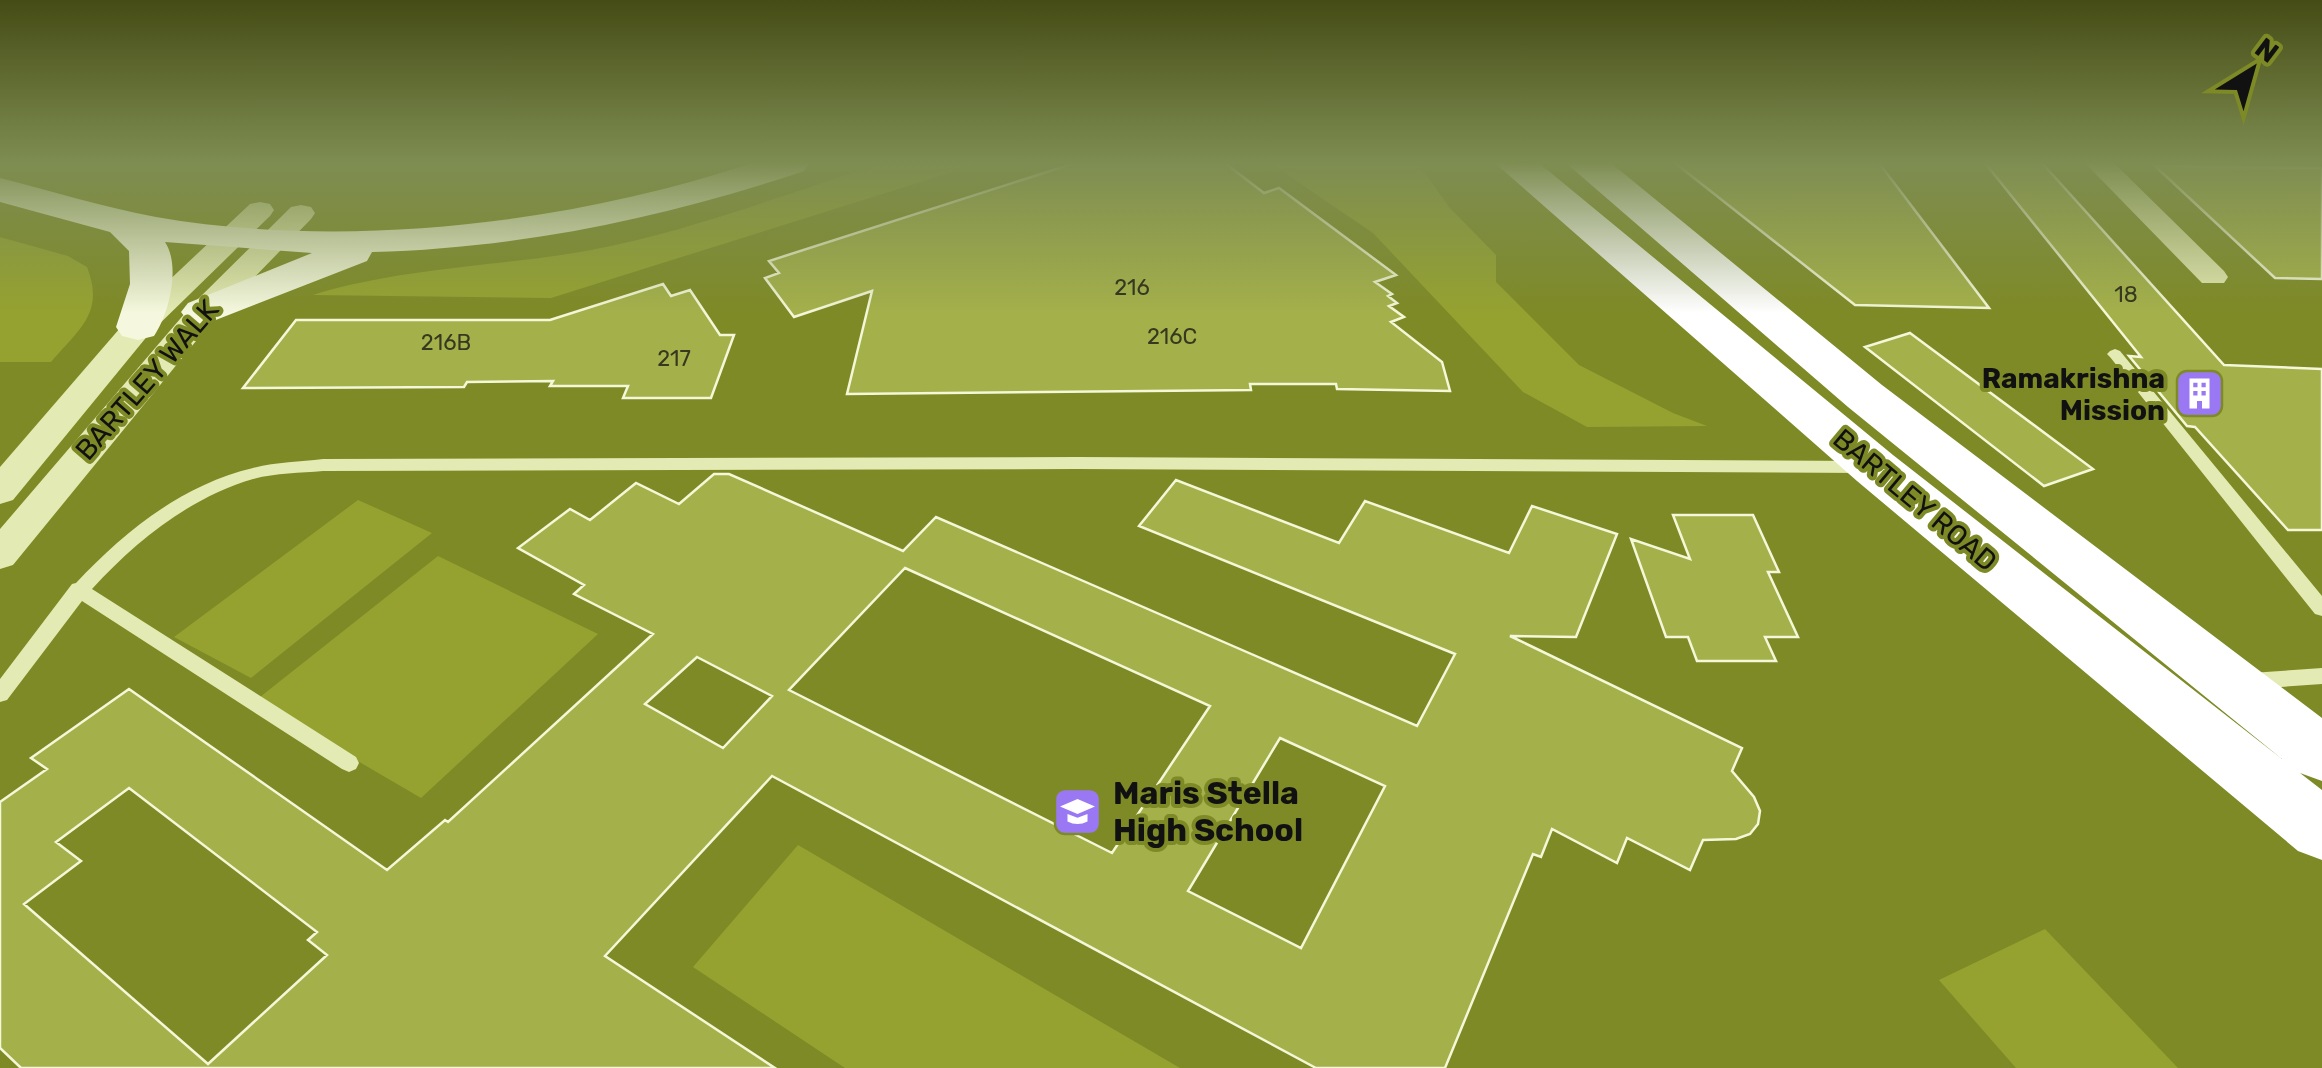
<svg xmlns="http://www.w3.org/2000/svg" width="2322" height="1068" font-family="Rubik,sans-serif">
  <rect width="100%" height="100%" fill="#7e8a26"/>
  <!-- green -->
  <path fill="#95a230" d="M 884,163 L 981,163 L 551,298 L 313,295 C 403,267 498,267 591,250 C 692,231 787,193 884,163 Z
    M 1270,163 L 1418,163 L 1449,207 L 1496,255 L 1496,282 L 1579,365 L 1673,413 L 1707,426 L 1587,427 L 1523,392 L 1373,233 Z
    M 0,237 L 68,256 L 87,267 C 105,313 79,329 51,362 L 0,362 Z
    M 358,500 L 432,533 L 251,678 L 174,637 Z
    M 438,556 L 598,634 L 421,798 L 255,701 Z
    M 798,845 L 1180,1068 L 845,1068 L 693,967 Z
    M 2045,929 L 2178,1068 L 2016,1068 L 1939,980 Z"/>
  <!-- building -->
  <path fill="#a4b04a" stroke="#f4f7d8" stroke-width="2.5" fill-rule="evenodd" d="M 1075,163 L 1225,163 L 1264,193 L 1279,188 L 1396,275 L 1375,282 L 1392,294 L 1388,296 L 1397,303 L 1389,306 L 1404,317 L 1391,322 L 1442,362 L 1450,391 L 1337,389 L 1336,384 L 1250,384 L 1251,390 L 847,394 L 872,291 L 794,317 L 765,278 L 779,273 L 769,261 Z
    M 1675,163 L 1879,163 L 1989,308 L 1855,305 Z
    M 1985,163 L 2042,163 L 2224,365 L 2322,369 L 2322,530 L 2288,530 L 2195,427 L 2187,426 L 2129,356 L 2141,357 Z
    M 2155,166 L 2322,168 L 2322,279 L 2275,278 Z
    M 663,284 L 671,296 L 690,290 L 720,335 L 734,335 L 711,398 L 623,398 L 628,386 L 550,386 L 553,381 L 467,382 L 464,387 L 243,388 L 296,320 L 550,320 Z
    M 1910,333 L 2093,469 L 2044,486 L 1865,347 Z
    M 714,474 L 729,474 L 903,551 L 936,517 L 1417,726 L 1455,654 L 1139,526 L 1176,480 L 1339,543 L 1365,501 L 1509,553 L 1532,506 L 1617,534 L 1576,637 L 1510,636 L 1742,748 L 1732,771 L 1754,797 L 1760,811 L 1758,824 L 1750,834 L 1736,839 L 1703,840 L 1690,870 L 1627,838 L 1617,863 L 1552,829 L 1541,857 L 1533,854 L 1445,1068 L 1316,1068 L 772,776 L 605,956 L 775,1068 L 21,1068 L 0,1048 L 0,802 L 47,769 L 31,758 L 129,689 L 387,870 L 445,820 L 448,822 L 653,634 L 574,594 L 584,585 L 518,548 L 570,509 L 590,520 L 636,483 L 679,504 ZM 905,568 L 1210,706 L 1112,853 L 789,690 ZM 697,657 L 772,696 L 723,748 L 645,704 ZM 1280,738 L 1385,786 L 1301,948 L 1188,891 ZM 129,788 L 317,932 L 308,940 L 327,955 L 208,1064 L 24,904 L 81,861 L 56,842 Z
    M 1673,515 L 1753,515 L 1779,572 L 1768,572 L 1798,637 L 1765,637 L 1776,661 L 1697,661 L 1688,637 L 1666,637 L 1631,539 L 1690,559 Z"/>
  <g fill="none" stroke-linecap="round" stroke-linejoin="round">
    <!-- lane -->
    <path fill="#e4eab3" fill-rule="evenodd" d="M 2115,349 L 2120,351 L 2322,596 L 2322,616 L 2315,614 L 2110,357 L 2107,354 L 2110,351 Z
      M 1077,457 L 1864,461 L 1872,467 L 1864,473 L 1077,469 L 323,471 C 300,473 275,473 253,479 C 189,498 136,541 92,589 L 356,757 L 359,763 L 356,769 L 349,772 L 342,769 L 82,601 L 7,700 L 0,702 L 0,679 L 72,584 L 76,583 C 125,531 182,485 253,468 C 276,462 300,462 323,459 Z
      M 2322,668 L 2322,684 L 2251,689 L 2244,687 L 2241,681 L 2244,675 L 2251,673 Z"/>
    <!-- street -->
    <path fill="#e4eab3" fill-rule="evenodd" d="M 2085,163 L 2114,163 L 2224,271 L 2228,277 L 2224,283 L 2202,283 Z
      M 260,202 L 270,204 L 274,210 L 270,216 L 149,334 L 13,500 L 0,504 L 0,467 L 127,320 L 250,204 Z
      M 301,205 L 311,207 L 315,213 L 311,219 L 214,319 L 13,565 L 0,569 L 0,529 L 192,305 L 291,207 Z"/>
    <!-- secondary -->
    <path fill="#f5f8de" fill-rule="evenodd" d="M 752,163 L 810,163 L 804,171 C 664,218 521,248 372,252 L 367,261 L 203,325 L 188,321 L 181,312 L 188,303 L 312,253 L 165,242 C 181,266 169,314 154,336 L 138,340 L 122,336 L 116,327 L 130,284 L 129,251 L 110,232 L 0,202 L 0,178 C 52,191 103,207 156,217 C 347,250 569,224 752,163 Z"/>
    <!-- highway -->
    <path fill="#fff" fill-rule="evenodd" d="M 1495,163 L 1539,163 L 1893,455 L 2282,759 L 1848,407 L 1566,163 L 1611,163 L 1882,385 L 2322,718 L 2322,781 L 2300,773 L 2322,790 L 2322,860 L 2298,851 L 1857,481 Z"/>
  </g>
  <!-- sky -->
  <linearGradient id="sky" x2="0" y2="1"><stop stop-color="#454c15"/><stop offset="0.52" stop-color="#7e8d52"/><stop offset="1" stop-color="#7e8d52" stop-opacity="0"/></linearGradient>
  <rect width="2322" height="313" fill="url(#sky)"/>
  <!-- icons -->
  <defs>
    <symbol id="building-square" viewBox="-11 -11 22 22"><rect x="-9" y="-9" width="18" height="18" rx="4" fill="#9a78f3" stroke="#7e8a26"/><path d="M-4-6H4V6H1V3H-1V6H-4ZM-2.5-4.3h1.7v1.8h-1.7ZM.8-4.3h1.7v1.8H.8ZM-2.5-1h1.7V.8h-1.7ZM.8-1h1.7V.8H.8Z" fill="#fff"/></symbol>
    <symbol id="school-square" viewBox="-11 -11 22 22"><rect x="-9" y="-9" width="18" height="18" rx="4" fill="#9a78f3" stroke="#7e8a26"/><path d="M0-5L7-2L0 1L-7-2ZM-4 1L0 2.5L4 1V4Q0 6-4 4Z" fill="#fff"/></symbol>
  </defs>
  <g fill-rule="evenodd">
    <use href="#building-square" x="2172" y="366" width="55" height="55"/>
    <use href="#school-square" x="1050" y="784" width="55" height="55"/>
  </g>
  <g text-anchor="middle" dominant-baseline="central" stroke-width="8" stroke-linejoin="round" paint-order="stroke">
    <!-- number labels -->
    <g font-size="22" fill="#36391f">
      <text x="1132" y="287">216</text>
      <text x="2126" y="294">18</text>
      <text x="1172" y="336">216C</text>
      <text x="446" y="342">216B</text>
      <text x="674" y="358">217</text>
    </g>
    <!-- poi labels -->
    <g font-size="28" font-weight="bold" fill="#111" stroke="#7e8a26" text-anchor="end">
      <text x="2165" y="378">Ramakrishna<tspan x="2165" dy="32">Mission</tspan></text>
    </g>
    <!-- street labels -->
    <g font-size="28" fill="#111" stroke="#7e8a26">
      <text transform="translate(147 380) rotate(-49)">BARTLEY WALK</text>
      <text transform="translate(1915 500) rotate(40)">BARTLEY ROAD</text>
    </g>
    <!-- near-poi labels -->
    <g font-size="32" font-weight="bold" fill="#111" stroke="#7e8a26" text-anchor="start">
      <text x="1113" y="793">Maris Stella<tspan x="1113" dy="37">High School</tspan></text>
    </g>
  </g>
  <!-- north arrow -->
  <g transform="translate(2252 70) rotate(37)" stroke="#7e8a26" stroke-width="8" paint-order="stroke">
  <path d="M0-8L18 38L0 25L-18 38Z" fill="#111111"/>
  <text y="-15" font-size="28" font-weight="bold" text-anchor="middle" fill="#111111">N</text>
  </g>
</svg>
